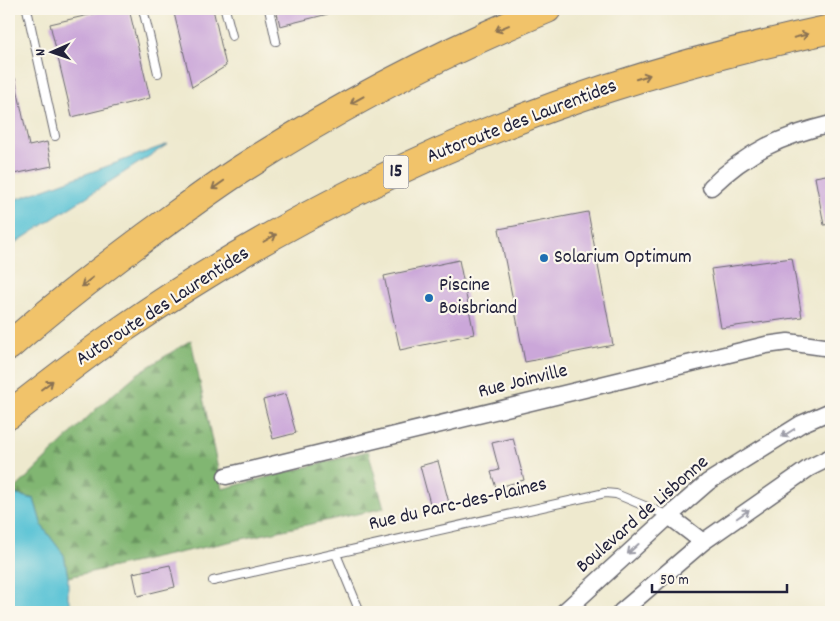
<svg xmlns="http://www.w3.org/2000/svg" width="840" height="621" font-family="Dekko,sans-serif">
  <defs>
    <pattern id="forest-firs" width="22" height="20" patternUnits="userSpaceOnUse" patternTransform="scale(1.25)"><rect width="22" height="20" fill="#81b672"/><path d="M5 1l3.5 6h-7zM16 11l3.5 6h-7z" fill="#69945f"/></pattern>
  </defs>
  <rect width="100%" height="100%" fill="#fbf7ec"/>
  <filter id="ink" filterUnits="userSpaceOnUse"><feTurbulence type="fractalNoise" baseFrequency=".02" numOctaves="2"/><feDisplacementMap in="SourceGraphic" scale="10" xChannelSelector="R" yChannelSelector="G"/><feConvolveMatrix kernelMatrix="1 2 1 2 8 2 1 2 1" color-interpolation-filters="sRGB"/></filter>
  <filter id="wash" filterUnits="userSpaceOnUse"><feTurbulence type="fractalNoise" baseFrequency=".0096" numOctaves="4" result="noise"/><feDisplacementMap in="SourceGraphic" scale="20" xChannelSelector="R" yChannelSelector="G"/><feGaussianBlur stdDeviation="1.12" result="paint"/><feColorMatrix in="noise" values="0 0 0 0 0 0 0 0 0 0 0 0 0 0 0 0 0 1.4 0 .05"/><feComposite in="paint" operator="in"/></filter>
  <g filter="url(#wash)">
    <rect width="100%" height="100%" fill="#eee9ce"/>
    <!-- forest -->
    <path fill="url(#forest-firs)" stroke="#526c56" d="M 191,340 L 222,489 L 368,451 L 384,508 L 68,577 L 64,555 L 42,526 L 34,499 L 11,493 L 95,410 L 137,374 Z"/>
    <!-- water -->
    <path fill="#5ac3d5" stroke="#3e7288" d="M 168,144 L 9,247 L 9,202 Z
      M 9,493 L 34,499 L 42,526 L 64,555 L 68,577 L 68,598 L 75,612 L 9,612 Z"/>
    <g id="blocks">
      <!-- building -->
      <path fill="#cba7d9" d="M 114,9 L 129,9 L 150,98 L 72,117 L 50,24 Z
        M 173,9 L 213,9 L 226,66 L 192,87 Z
        M 276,9 L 328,9 L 328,14 L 280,26 Z
        M 15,78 L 29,146 L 47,142 L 52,166 L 9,175 L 9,79 Z
        M 831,174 L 831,224 L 824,225 L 815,177 Z
        M 588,212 L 613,345 L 525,362 L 499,229 Z
        M 792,258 L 802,317 L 721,328 L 711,269 Z
        M 459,260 L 474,334 L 400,350 L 384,276 Z
        M 285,394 L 296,433 L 273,439 L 263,400 Z
        M 513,438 L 524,480 L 496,488 L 491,472 L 499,470 L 492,443 Z
        M 438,461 L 449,503 L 431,507 L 420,466 Z
        M 170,565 L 175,587 L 138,596 L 133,573 Z"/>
    </g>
  </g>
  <g filter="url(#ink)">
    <use href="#blocks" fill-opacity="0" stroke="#69686e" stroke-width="1"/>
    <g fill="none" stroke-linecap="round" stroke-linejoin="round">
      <defs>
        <path id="lane" d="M 27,9 L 55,136
          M 143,9 L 158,73
          M 225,9 L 232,36
          M 269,9 L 276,41
          M 336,554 L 360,612
          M 213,581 L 605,493 L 616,494 L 669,516"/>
        <path id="street" d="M 711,187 C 748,151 782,136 831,124
          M 226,476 L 766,345 L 788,342 L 831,348
          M 669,516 L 703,542
          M 564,612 L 669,516 L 708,482 L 801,424 L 831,411
          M 621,612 L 703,542 L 809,468 L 831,457"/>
        <path id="highway" d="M 9,346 C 53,307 100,271 147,236 C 179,213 210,189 243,168 C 340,106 441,53 547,9
          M 9,415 C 46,386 84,356 123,329 C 270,227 437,143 608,88 C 682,64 756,45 831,29"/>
      </defs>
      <!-- lane casing -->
      <use href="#lane" stroke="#69686e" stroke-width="10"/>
      <!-- street casing -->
      <use href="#street" stroke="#69686e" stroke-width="19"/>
      <!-- highway casing -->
      <use href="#highway" stroke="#69686e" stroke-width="30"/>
      <!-- lane -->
      <use href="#lane" stroke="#fff" stroke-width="8"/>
      <!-- street -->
      <use href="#street" stroke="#fff" stroke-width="16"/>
      <!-- highway -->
      <use href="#highway" stroke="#f1c36a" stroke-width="28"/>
    </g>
    <!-- one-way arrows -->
    <defs><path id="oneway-shaft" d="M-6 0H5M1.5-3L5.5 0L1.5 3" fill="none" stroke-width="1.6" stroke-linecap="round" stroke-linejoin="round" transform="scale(1.25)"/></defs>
    <g stroke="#8a7252">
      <use href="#oneway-shaft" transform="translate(502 28) rotate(157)"/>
      <use href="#oneway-shaft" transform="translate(801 36) rotate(-13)"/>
      <use href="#oneway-shaft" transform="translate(643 77) rotate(-17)"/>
      <use href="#oneway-shaft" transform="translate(357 100) rotate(151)"/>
      <use href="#oneway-shaft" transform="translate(218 185) rotate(145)"/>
      <use href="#oneway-shaft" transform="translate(270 238) rotate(-30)"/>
      <use href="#oneway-shaft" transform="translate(87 282) rotate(142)"/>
      <use href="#oneway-shaft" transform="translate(47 385) rotate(-37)"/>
    </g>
    <g stroke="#9c9ca7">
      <use href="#oneway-shaft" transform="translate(788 433) rotate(148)"/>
      <use href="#oneway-shaft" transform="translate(743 514) rotate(-35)"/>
      <use href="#oneway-shaft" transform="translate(633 549) rotate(138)"/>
    </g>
  </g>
  <!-- markers -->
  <g fill="#1f6fb2" stroke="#fbf7ec" stroke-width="2">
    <circle cx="544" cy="258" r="5"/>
    <circle cx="429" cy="298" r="5"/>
  </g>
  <g text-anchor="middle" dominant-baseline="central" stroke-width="4.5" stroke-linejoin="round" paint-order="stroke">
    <!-- shield labels -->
    <rect fill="#fbf7ec" stroke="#636270" stroke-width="1" x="383.5" y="155.5" width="25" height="33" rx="4"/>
    <g font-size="19" font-weight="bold" fill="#22223b">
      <text x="396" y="172">15</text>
    </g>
    <!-- street labels -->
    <g font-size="20" fill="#22223b" stroke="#fbf7ec">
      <text transform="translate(522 122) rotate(-21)">Autoroute des Laurentides</text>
      <text transform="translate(163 307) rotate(-33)">Autoroute des Laurentides</text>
      <text transform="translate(523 382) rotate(-14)">Rue Joinville</text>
      <text transform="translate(458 505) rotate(-13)">Rue du Parc-des-Plaines</text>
      <text transform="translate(643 515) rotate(-41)">Boulevard de Lisbonne</text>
    </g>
    <!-- poi labels -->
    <g font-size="20" fill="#22223b" stroke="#fbf7ec" text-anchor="start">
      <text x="554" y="258">Solarium Optimum</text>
      <text x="439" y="286">Piscine<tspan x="439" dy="23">Boisbriand</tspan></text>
    </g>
  </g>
  <!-- margin -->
  <rect width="840" height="621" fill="none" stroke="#fbf7ec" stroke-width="30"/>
  <!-- north arrow -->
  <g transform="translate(52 52) rotate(268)" stroke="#fbf7ec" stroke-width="4" paint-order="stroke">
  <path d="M0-4L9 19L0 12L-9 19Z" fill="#22223b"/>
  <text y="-8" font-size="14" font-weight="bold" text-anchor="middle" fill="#22223b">N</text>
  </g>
  <!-- scale -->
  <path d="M652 584v8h135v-8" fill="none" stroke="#22223b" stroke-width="2.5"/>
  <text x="660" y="584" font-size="15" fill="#22223b" stroke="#fbf7ec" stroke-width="4" paint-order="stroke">50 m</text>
</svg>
